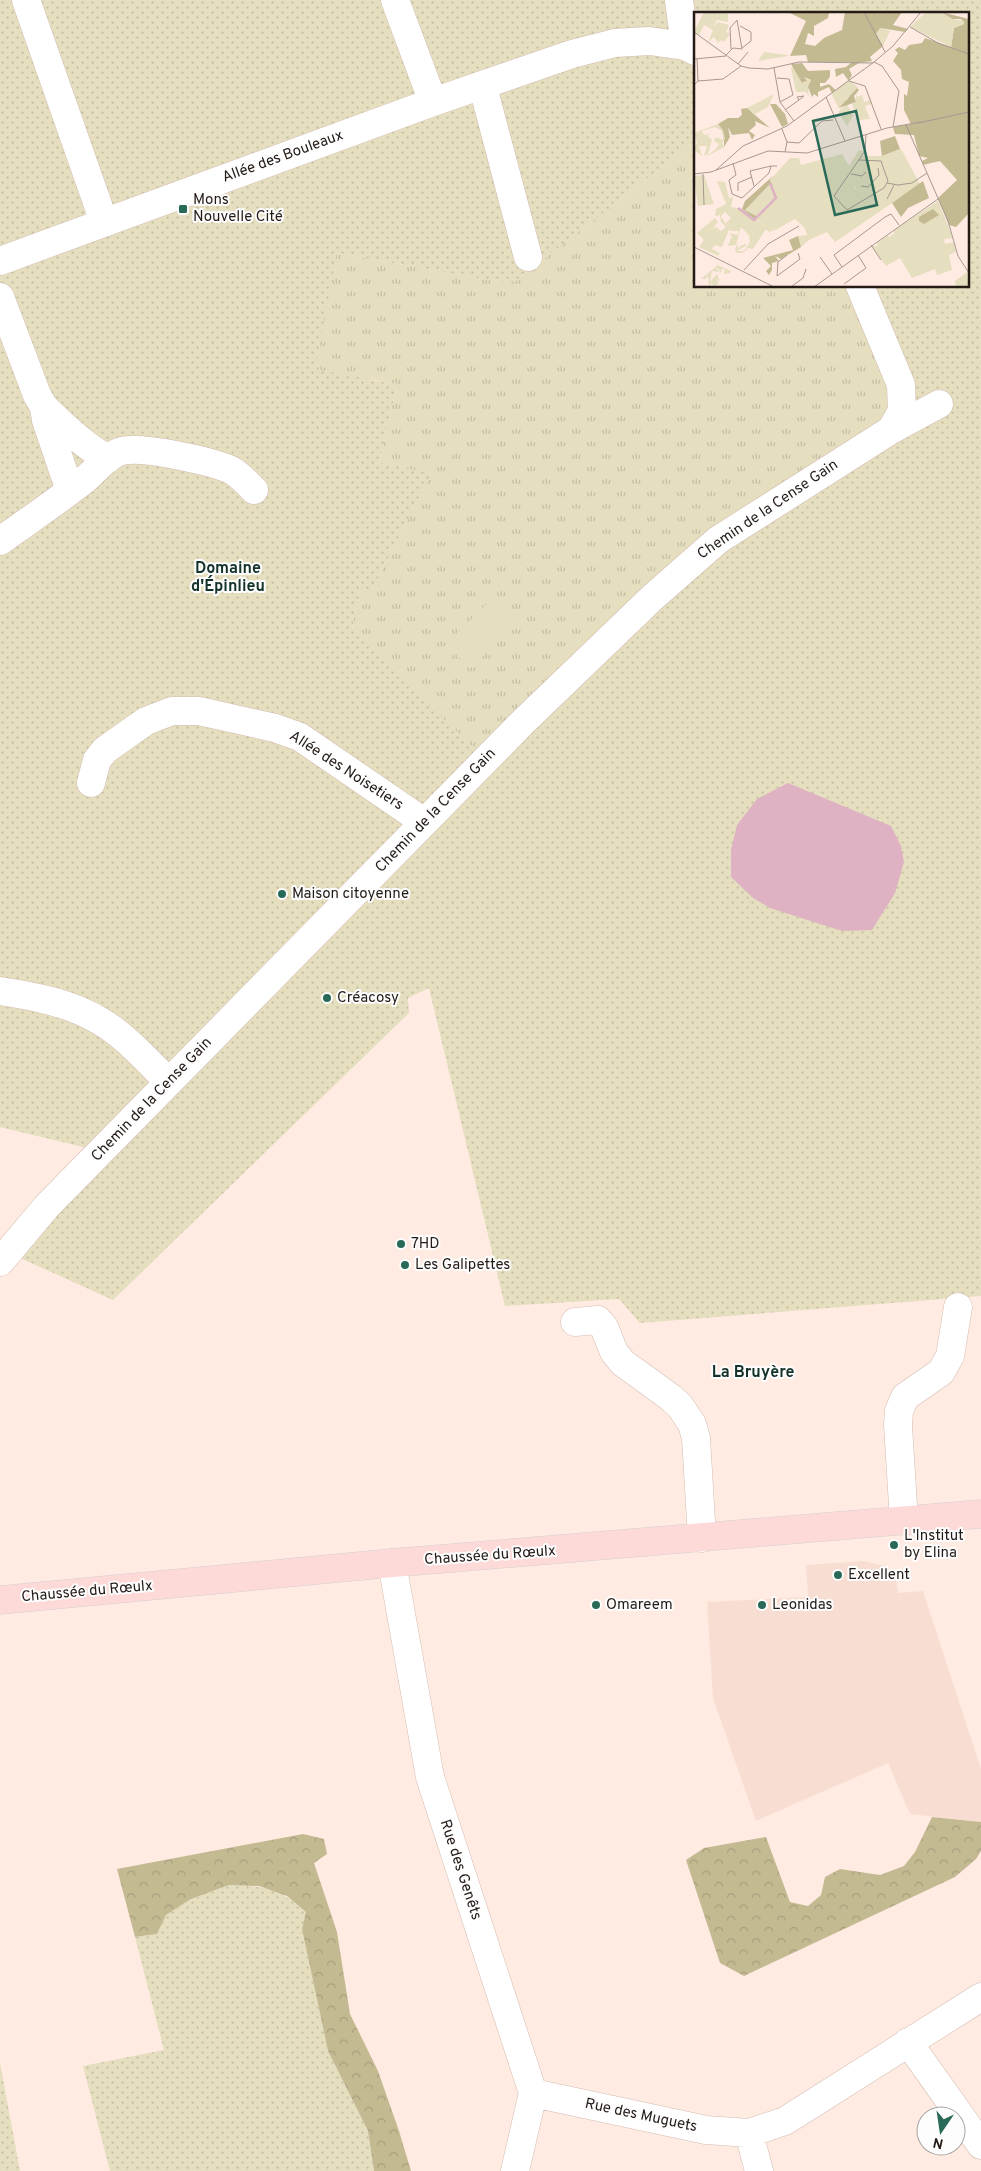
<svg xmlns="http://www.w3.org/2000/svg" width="981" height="2171" font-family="Overpass,sans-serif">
  <defs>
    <pattern id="grass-dots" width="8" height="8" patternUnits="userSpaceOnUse" patternTransform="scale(1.25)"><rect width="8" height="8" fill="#e5debf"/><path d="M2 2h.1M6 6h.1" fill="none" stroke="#c4bea3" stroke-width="1.8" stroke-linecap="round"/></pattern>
    <pattern id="forest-crowns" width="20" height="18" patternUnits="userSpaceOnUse" patternTransform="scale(1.25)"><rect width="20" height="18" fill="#c3ba92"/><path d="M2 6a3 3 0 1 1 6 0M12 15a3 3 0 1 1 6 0" fill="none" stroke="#a79f7d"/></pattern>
    <pattern id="park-tufts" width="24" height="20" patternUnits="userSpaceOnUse" patternTransform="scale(1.25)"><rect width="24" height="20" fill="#e5debf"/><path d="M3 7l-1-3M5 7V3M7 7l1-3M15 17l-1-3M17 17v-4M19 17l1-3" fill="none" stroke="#c4bea3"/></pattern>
  </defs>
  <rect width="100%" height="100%" fill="#ffebe2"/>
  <!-- built -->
  <path fill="#f8ded2" d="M 863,1561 L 886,1566 L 887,1578 L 896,1578 L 898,1593 L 923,1591 L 981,1769 L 981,1822 L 910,1814 L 888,1763 L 756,1821 L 713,1698 L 707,1602 L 808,1597 L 806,1565 Z"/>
  <!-- grass -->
  <path fill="url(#grass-dots)" fill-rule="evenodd" d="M 0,0 L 981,0 L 981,1296 L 640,1323 L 619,1299 L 505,1306 L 429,988 L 408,998 L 409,1013 L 113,1300 L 7,1252 L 93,1160 L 83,1147 L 0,1127 ZM 695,14 L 967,14 L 967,286 L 860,286 L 415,691 L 352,628 L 361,589 L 372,590 L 432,473 L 380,462 L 397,384 L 371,380 L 337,253 L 512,284 L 695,141 Z
    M 229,1885 C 266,1886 278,1888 307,1912 L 302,1929 L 328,2051 L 368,2131 L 374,2171 L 110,2171 L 83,2066 L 164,2050 L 135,1937 L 157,1934 L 166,1915 L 191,1899 Z
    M 0,2063 L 20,2171 L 0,2171 Z"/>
  <!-- forest -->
  <path fill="url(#forest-crowns)" d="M 932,1817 L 981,1822 L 981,1851 L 976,1859 L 955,1877 L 744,1976 L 720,1963 L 686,1860 L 704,1848 L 766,1837 L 790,1902 L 808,1906 L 821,1895 L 825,1877 L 840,1869 L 880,1875 L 904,1866 L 915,1852 Z
    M 303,1834 L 324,1839 L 327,1854 L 314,1863 L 337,1932 L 350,2014 L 378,2071 L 399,2131 L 411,2171 L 374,2171 L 368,2131 L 328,2051 L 302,1929 L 306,1912 L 287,1896 L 259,1886 L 229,1885 L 191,1899 L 166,1915 L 157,1934 L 135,1937 L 117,1869 Z"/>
  <!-- park -->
  <path fill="url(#park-tufts)" d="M 695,141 L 695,286 L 860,286 L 902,411 L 718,540 L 486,759 L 395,673 L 352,628 L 361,588 L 372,590 L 431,474 L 380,462 L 397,384 L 315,369 L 337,253 L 512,284 Z"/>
  <!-- pitch -->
  <path fill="#e5debf" d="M 491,600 L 515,624 L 470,669 L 446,644 Z"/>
  <!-- water -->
  <path fill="#deb2c2" d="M 788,783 L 891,826 L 901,846 L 904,862 L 895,893 L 872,930 L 842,931 L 770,908 L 753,898 L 731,877 L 731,850 L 737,825 L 757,799 Z"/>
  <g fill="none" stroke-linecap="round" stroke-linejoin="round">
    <defs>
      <path id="minor" d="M 26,0 L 104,222
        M 395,0 L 433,102
        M 679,0 L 685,46
        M 483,87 L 528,257
        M 0,261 L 433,102 L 572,54 L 615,43 L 649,41 L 685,46 L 695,51
        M 0,297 L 37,395 L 44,407 L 46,420 L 70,491
        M 44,407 C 64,426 83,445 108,459
        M 891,430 L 939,404
        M 0,541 C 28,521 56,502 83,481 C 96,471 106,455 122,451 C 143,446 211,461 231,470 C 239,474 247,483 254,490
        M 91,783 L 97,760 L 105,750 L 146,721 L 172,711 L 199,711 L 275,728 L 300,737 L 424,822
        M 0,991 C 34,996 70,1003 100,1021 C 126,1036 147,1061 169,1082
        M 0,1262 L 47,1206 L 169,1082 L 523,722 L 653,597 L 718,540 L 891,430 L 902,411 L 901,385 L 860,286
        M 575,1322 L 598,1320 L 604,1327 L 614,1352 L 623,1363 L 670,1397 L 680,1406 L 692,1424 L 696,1438 L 702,1538
        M 904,1521 L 898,1425 L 899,1411 L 905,1397 L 941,1372 L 950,1356 L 958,1307
        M 392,1563 L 430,1777 L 533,2093 L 515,2171
        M 908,2042 L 981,2145
        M 533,2093 L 706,2130 L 749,2133 L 785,2121 L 981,1997
        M 749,2133 L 759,2171"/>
      <path id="major" d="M 0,1600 L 392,1563 L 981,1514"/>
    </defs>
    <!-- minor casing -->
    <use href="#minor" stroke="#d4bcb1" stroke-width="29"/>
    <!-- major casing -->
    <use href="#major" stroke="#d3d1d1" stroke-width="29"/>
    <!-- minor -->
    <use href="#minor" stroke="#fff" stroke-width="28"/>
    <!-- major -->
    <use href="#major" stroke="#fdd9d8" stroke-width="28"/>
  </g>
  <!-- markers -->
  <g fill="#286957" stroke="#fdfdfd" stroke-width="2">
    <rect x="178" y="204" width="10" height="10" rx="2.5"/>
    <circle cx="282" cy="894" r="5"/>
    <circle cx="327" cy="998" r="5"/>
    <circle cx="401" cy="1244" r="5"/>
    <circle cx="405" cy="1265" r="5"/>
    <circle cx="894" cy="1545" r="5"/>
    <circle cx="838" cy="1575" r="5"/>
    <circle cx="596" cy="1605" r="5"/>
    <circle cx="762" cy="1605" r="5"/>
  </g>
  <g text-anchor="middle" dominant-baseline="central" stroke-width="4" stroke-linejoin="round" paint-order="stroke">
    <!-- street labels -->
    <g font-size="15" fill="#241b17" stroke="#fdfdfd">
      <text transform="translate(283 157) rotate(-20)">Allée des Bouleaux</text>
      <text transform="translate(768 510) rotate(-34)">Chemin de la Cense Gain</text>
      <text transform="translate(346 771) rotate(33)">Allée des Noisetiers</text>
      <text transform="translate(436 811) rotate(-46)">Chemin de la Cense Gain</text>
      <text transform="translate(152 1100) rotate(-46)">Chemin de la Cense Gain</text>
      <text transform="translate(490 1556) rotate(-4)">Chaussée du Rœulx</text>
      <text transform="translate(87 1592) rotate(-5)">Chaussée du Rœulx</text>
      <text transform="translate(460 1870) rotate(72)">Rue des Genêts</text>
      <text transform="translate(641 2116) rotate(12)">Rue des Muguets</text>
    </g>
    <!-- poi labels -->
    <g font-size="15" fill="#241b17" stroke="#fdfdfd" text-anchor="start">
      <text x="193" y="200">Mons<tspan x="193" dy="17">Nouvelle Cité</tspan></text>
      <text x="292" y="894">Maison citoyenne</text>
      <text x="337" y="998">Créacosy</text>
      <text x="411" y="1244">7HD</text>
      <text x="415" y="1265">Les Galipettes</text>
      <text x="904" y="1536">L'Institut<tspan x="904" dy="17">by Elina</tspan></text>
      <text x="848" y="1575">Excellent</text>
      <text x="606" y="1605">Omareem</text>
      <text x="772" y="1605">Leonidas</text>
    </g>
    <!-- neighbourhood labels -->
    <g font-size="16" font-weight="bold" fill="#15332b" stroke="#fdfdfd">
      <text x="228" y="569">Domaine<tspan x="228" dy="18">d'Épinlieu</tspan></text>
      <text x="753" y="1373">La Bruyère</text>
    </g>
  </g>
  <!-- overview -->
  <g transform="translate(694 12)">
    <rect width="275" height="275" fill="#ffebe2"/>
    <path d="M 10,0 L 34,0 L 34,10 L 23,8 L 19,15 L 24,10 L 35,13 L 32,20 L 36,22 L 30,30 L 27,28 L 24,31 L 20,25 L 14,30 L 19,18 L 10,13 L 5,23 L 0,20 ZM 186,16 L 196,19 L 189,34 L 182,22 ZM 70,40 L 93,43 L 94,44 L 64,49 ZM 101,55 L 108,71 L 112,71 L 110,65 L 117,69 L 114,75 L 115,85 L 112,80 L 102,80 L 97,56 ZM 162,81 L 163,85 L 168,83 L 170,90 L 177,88 L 178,92 L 171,94 L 176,107 L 164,108 L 158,92 L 162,90 ZM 80,82 L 74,95 L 61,102 L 53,96 ZM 153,92 L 159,104 L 153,114 L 144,100 ZM 207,137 L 226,172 L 141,230 L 133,220 L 115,228 L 107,235 L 104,224 L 113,223 L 111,216 L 101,207 L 83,217 L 75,220 L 72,217 L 59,237 L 54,236 L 50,240 L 47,241 L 43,241 L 41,238 L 44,230 L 44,238 L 46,234 L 51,232 L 53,233 L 43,239 L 50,239 L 56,230 L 55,223 L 47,215 L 42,233 L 34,234 L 38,224 L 35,221 L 44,223 L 45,219 L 36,219 L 32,211 L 37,206 L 31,200 L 27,204 L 35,217 L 34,220 L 28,235 L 21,233 L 18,237 L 26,241 L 24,244 L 5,235 L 10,228 L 3,221 L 21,206 L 24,210 L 18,217 L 22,215 L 27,219 L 32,215 L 27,210 L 26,203 L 21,204 L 22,197 L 32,192 L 23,169 L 31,170 L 35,186 L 39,185 L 37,195 L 48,197 L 73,216 L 51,197 L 75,173 L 78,175 L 77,167 L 96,146 L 105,146 L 107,153 L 148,142 L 155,154 L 165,138 L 171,139 L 168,144 L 188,144 ZM 155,165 L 161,171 L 162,180 L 141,183 ZM 10,163 L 20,192 L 4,194 L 0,164 ZM 244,189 L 259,226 L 250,227 L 251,232 L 260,230 L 262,240 L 255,243 L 258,258 L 243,263 L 241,257 L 218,266 L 206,246 L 192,254 L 178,234 L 184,234 L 183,231 L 194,223 L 195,226 L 198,222 L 200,223 L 200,218 ZM 24,253 L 37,259 L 36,261 L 30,262 L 31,257 L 28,257 L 26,262 L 25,257 L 22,256 L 25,260 L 18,259 L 16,270 L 23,262 L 26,270 L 22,267 L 25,272 L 19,274 L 18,271 L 15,275 L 14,263 L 12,267 L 7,267 ZM 273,260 L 275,275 L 258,275 L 262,274 L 261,269 Z" fill="#e5debf" fill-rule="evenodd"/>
    <path d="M 94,0 L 135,1 L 134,6 L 120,14 L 120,24 L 114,21 L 111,32 L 121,34 L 130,26 L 148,18 L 151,0 L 208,0 L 199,13 L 214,17 L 211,20 L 186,16 L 182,22 L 189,34 L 176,45 L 178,49 L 165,51 L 155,57 L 158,63 L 155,68 L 165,78 L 160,84 L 162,90 L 145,96 L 135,75 L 124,80 L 124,85 L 120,82 L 118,85 L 114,75 L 117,68 L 110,65 L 113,69 L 108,71 L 97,52 L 108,51 L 114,59 L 136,58 L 136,65 L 131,71 L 126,71 L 126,75 L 135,72 L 153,88 L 157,81 L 154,68 L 149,61 L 142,65 L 141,57 L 152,55 L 158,50 L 114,50 L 112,43 L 96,44 L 112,9 ZM 247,0 L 275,7 L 275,201 L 262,215 L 255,213 L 244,186 L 263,168 L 246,149 L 229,153 L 228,149 L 234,146 L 225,144 L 220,123 L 201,122 L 199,115 L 217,112 L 210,98 L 210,82 L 213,84 L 215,70 L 208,67 L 207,58 L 199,49 L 204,41 L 201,38 L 205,35 L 211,38 L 215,33 L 228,31 L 231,26 L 257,35 L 260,16 L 270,12 L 267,7 L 258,7 ZM 76,92 L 82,92 L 91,102 L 94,112 L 88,115 ZM 53,96 L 76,116 L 61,109 L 62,113 L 55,119 L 61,123 L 58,128 L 55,121 L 38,123 L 34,115 L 36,125 L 30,135 L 30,123 L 24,112 L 34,106 L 44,106 L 48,103 L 47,97 ZM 201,124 L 206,137 L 188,144 L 186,129 ZM 79,164 L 76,168 L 79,174 L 75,173 L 51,198 L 64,205 L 62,208 L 73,217 L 48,197 L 51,189 ZM 229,169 L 235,186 L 214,196 L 207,205 L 198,191 ZM 239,197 L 245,203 L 230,212 L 225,209 L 225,205 ZM 104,224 L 107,235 L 87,247 L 81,244 L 85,249 L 78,251 L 78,258 L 75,263 L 72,259 L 77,254 L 69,246 L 99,238 L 95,228 Z" fill="#c3ba92"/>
    <path d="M 232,0 L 247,0 L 258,7 L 270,9 L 270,12 L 260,16 L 257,35 L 216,15 ZM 155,68 L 164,75 L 145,96 L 137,81 ZM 24,112 L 29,118 L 31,127 L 28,131 L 30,135 L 10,146 L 22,137 L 25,132 L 20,129 L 22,125 L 29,128 L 28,119 L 21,115 L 8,119 L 10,123 L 19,121 L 13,123 L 18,128 L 14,142 L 10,144 L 13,134 L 5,134 L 8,144 L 0,138 L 3,130 L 0,121 ZM 155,165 L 162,169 L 160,176 L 166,180 L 166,185 L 158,186 L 150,196 L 141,183 Z" fill="#e5debf"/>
    <path fill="none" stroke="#deb2c2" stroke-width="2.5" d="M 44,196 L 60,208 L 82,186 L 76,171"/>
    <path fill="none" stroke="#a79891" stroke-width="1" d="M 170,0 L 191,40M 46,14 L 57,20 L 57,29 L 48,36M 216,15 L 244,31 L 275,42M 0,20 L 47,54 L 55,56 L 74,57 L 105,50 L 179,51M 32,43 L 39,36 L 48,37 L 43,8 L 36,16 L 37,37M 0,47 L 32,44M 180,50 L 188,54 L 205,79 L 199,115M 44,52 L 54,40M 80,56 L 86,90 L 100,109M 83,66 L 95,67 L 99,83 L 86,90M 4,69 L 29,67 L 47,54M 155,69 L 171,74 L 187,117M 0,73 L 4,69 L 3,46M 132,85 L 151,129M 91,98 L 105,88 L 110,84 L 103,85 L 105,88M 224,111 L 275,100M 212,113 L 254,209 L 264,244 L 275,261M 88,117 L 93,130 L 91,140M 93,130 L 105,131 L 128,109 L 139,108M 39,151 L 42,163 L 35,168 L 38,182 L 48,186 L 75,161 L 77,154 L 83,154M 22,158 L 49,134 L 93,114 L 180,50 L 199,34 L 227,0M 0,162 L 17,160 L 74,139 L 113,141 L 193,116 L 227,110M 9,162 L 10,193M 157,162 L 168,164 L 172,160M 193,171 L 204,173 L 218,171 L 233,161M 60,174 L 56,159 L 77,154M 167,174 L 174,175 L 185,163 L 184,156M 44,179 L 44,171 L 58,165M 193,187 L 200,173M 153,198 L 190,176 L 194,169 L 187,149 L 165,148M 153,198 L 140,184 L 171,139 L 172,123M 177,233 L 187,248M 0,235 L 80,275M 93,243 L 84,250 L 83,264 L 106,247 L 104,241M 126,245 L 138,262M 148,255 L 140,243 L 191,205 L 197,202 L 205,213M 50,258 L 74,232 L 105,214M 150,272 L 172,256 L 164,243M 97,275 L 109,266 L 112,257M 120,275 L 244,187"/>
    <path fill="#286957" fill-opacity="0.15" stroke="#286957" stroke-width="2.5" d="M 162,99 L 183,193 L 141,203 L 119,109 Z"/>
    <rect width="275" height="275" fill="none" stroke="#241b17" stroke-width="2.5"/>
  </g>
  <!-- north arrow -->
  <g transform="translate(941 2131) rotate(193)"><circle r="24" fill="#fdfdfd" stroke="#a6a3a1"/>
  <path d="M0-4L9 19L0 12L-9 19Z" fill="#286957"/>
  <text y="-8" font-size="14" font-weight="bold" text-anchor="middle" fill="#241b17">N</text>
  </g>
</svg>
